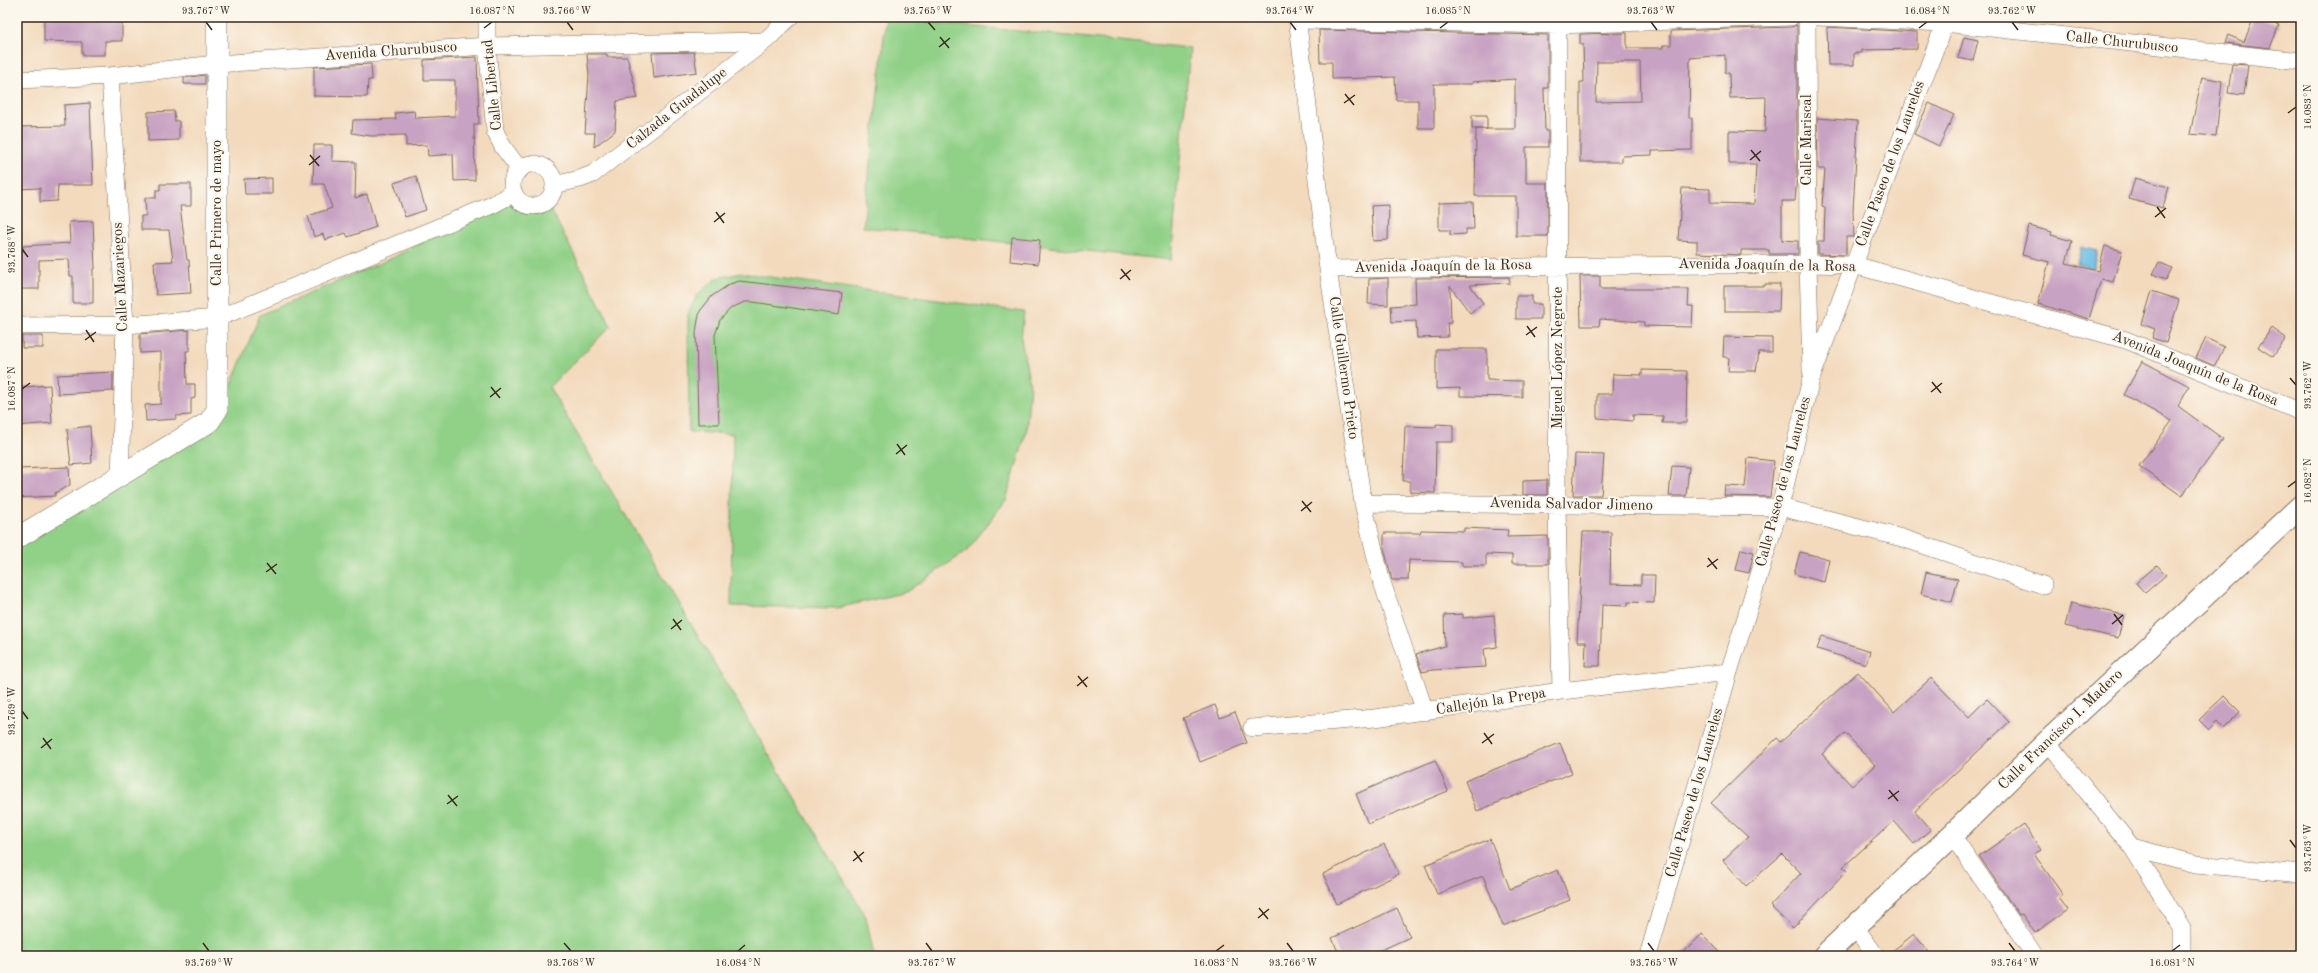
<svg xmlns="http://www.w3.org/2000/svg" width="2318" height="973" font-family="'Old Standard TT',serif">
  <rect width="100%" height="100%" fill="#fbf7ec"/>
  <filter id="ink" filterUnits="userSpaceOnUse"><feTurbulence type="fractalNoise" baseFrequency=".025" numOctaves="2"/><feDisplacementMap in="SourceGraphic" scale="8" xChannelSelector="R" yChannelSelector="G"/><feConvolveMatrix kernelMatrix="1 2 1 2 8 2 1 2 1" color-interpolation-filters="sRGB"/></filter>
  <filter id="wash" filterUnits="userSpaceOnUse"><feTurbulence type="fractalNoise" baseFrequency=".012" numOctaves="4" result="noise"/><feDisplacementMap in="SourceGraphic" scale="16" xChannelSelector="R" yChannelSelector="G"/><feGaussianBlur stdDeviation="0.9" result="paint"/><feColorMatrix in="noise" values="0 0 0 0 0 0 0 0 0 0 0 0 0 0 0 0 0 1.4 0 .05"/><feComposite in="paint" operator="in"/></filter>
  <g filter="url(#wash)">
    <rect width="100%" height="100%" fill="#f3dabd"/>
    <!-- green -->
    <path fill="#90d087" stroke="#667d52" d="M 886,18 L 1190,48 L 1171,260 L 863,227 Z
      M 503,201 L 551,210 L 611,326 L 549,387 L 866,917 L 874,956 L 17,956 L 17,534 L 151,456 L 225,399 L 260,315 L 392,258 Z
      M 741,273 L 1024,312 L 1021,339 L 1030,385 L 1026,433 L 1006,500 L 967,551 L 906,592 L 837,608 L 731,606 L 733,434 L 689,432 L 688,314 L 697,295 L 717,278 Z"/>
    <!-- water -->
    <path fill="#6abde6" stroke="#527482" d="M 2081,247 L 2098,251 L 2094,268 L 2077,264 Z"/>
    <g id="blocks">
      <!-- building -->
      <path fill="#c8a2c2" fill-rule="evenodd" d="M 44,17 L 122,17 L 122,41 L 105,41 L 105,55 L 82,55 L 82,42 L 44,41 Z
        M 2254,17 L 2279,25 L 2270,48 L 2225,43 L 2228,35 L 2244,42 Z
        M 1797,25 L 1797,176 L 1795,201 L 1782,201 L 1782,240 L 1798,241 L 1798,254 L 1769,254 L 1769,250 L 1741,250 L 1741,255 L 1697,253 L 1697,241 L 1678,240 L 1682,188 L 1710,189 L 1710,203 L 1754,204 L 1756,164 L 1729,164 L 1729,131 L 1765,132 L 1766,97 L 1730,98 L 1729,73 L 1725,73 L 1725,55 L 1690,58 L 1689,118 L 1692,118 L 1692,150 L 1652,151 L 1652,155 L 1622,156 L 1622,162 L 1580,162 L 1580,82 L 1584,82 L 1583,44 L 1580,44 L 1580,34 L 1627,33 L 1627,48 L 1663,48 L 1663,45 L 1671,45 L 1671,31 L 1791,27 ZM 1597,62 L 1640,62 L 1641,101 L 1596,102 Z
        M 1827,27 L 1917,32 L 1917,49 L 1862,50 L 1862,53 L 1854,53 L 1854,65 L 1828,65 Z
        M 1319,30 L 1548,35 L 1548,88 L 1544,88 L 1545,131 L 1548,131 L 1548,147 L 1526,147 L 1526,183 L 1548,183 L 1548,236 L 1516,236 L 1516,196 L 1475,196 L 1476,129 L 1515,129 L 1515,79 L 1472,82 L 1472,84 L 1434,84 L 1434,128 L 1418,128 L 1418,100 L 1396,100 L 1395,77 L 1332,79 L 1332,62 L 1320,62 Z
        M 1964,37 L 1978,40 L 1973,61 L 1958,58 Z
        M 694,52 L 697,72 L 654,78 L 652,53 Z
        M 587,54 L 607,54 L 607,57 L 627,57 L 638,98 L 617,101 L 615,131 L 594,147 L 595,133 L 585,133 L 589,75 Z
        M 477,57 L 479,124 L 474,124 L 475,180 L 454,181 L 453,154 L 428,156 L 427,145 L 406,146 L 406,135 L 371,136 L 352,133 L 353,120 L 396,119 L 395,113 L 414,111 L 415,118 L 455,116 L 455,80 L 424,80 L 424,60 Z
        M 371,64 L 372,80 L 368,80 L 367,97 L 314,96 L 314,67 Z
        M 2232,64 L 2248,65 L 2244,95 L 2228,93 Z
        M 205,75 L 205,84 L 184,84 L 184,78 Z
        M 2202,77 L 2222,81 L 2216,136 L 2190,134 Z
        M 90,103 L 93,185 L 58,185 L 57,201 L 40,202 L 40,188 L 17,189 L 17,127 L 65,126 L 64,105 Z
        M 1929,103 L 1954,115 L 1939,146 L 1914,134 Z
        M 174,111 L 175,121 L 179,121 L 179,140 L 148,141 L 148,112 Z
        M 1472,115 L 1487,115 L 1487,129 L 1472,129 Z
        M 1817,118 L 1858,121 L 1853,211 L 1854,237 L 1846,237 L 1846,255 L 1818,254 L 1818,241 L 1824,241 L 1825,207 L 1822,206 L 1825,169 L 1818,169 Z
        M 314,145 L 332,145 L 332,161 L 356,162 L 355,198 L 367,194 L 376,227 L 348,237 L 346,233 L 325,240 L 323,234 L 314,237 L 308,216 L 332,208 L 324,184 L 313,184 Z
        M 416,176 L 426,210 L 405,217 L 394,183 Z
        M 272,178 L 272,194 L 245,194 L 244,179 Z
        M 2135,178 L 2169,187 L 2163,208 L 2129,199 Z
        M 160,184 L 191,184 L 191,206 L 180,206 L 187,260 L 189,260 L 191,293 L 156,295 L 154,262 L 173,261 L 169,230 L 141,230 L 141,216 L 146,216 L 145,198 L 156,198 L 156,190 L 160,190 Z
        M 1473,202 L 1474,229 L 1466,229 L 1466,234 L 1450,235 L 1450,230 L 1439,230 L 1439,203 Z
        M 1389,205 L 1388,240 L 1373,241 L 1371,206 Z
        M 93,221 L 95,269 L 93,269 L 93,303 L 73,303 L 73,276 L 70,276 L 69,259 L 39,260 L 39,289 L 19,289 L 18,251 L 24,251 L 23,246 L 70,243 L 69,222 Z
        M 2029,226 L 2052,232 L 2051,235 L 2072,241 L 2066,263 L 2098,271 L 2105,246 L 2122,251 L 2113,282 L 2101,279 L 2089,319 L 2038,304 L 2049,262 L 2022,255 Z
        M 1012,237 L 1040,240 L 1038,264 L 1010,261 Z
        M 2159,262 L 2172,268 L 2166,280 L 2153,274 Z
        M 1580,276 L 1600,276 L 1600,289 L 1689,289 L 1688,306 L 1693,306 L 1692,327 L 1644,326 L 1644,322 L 1600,319 L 1599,326 L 1581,326 Z
        M 1509,277 L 1510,283 L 1470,285 L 1483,303 L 1470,313 L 1450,286 L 1451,323 L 1447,323 L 1448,337 L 1417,338 L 1416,321 L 1392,322 L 1391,306 L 1416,304 L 1415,278 Z
        M 1388,278 L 1388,305 L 1368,304 L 1369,279 Z
        M 739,281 L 842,293 L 839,315 L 753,302 L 745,302 L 731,308 L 720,320 L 715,335 L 719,424 L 698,424 L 696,332 L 698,320 L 700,311 L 712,296 L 730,284 Z
        M 1765,284 L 1780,284 L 1779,311 L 1724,311 L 1724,286 L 1765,286 Z
        M 2152,291 L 2179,300 L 2166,343 L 2152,338 L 2155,329 L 2142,324 Z
        M 1516,296 L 1532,296 L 1532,304 L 1541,304 L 1541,319 L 1516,319 Z
        M 2272,328 L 2286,338 L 2273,357 L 2258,347 Z
        M 189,330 L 189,351 L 186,351 L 187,384 L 195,384 L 195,398 L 191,399 L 191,415 L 176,416 L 176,419 L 146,421 L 145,405 L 161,404 L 161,352 L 140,353 L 140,334 Z
        M 22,336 L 43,336 L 43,348 L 22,348 Z
        M 1724,337 L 1772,338 L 1772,352 L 1759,352 L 1756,371 L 1728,371 L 1729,357 L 1723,357 Z
        M 2206,338 L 2224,347 L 2215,366 L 2196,358 Z
        M 1436,349 L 1487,349 L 1487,380 L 1522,381 L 1522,397 L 1460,396 L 1460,388 L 1436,389 Z
        M 2142,361 L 2189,386 L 2178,406 L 2223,439 L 2182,496 L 2139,466 L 2172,421 L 2124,395 Z
        M 1642,370 L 1687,371 L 1686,423 L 1662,423 L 1663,416 L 1633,415 L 1633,421 L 1597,418 L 1597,394 L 1612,394 L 1613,374 L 1642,375 Z
        M 113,372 L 113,391 L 58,394 L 57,375 Z
        M 50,385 L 52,423 L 17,426 L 17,403 L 23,402 L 22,387 Z
        M 1436,424 L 1453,425 L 1453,442 L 1436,442 L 1435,493 L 1410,492 L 1410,481 L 1403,481 L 1405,426 L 1436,427 Z
        M 90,426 L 92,463 L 71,465 L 67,429 Z
        M 1575,454 L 1604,455 L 1601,495 L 1573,495 Z
        M 1748,458 L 1774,461 L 1770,497 L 1724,496 L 1725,486 L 1745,487 Z
        M 1672,466 L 1689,467 L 1686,496 L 1669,496 Z
        M 69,467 L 70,485 L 55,493 L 55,496 L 17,498 L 17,469 Z
        M 1547,480 L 1547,495 L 1523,495 L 1523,481 Z
        M 1464,528 L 1508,530 L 1507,537 L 1548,536 L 1548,564 L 1512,564 L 1512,555 L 1486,554 L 1486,566 L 1462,566 L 1462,562 L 1409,560 L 1408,580 L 1392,580 L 1384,548 L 1384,533 L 1420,533 L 1421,530 L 1464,531 Z
        M 1583,532 L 1611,532 L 1610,584 L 1641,585 L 1641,575 L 1655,575 L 1654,603 L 1628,602 L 1628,606 L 1602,605 L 1600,666 L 1585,666 L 1586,642 L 1577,642 Z
        M 1741,549 L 1754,552 L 1749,573 L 1736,570 Z
        M 1800,552 L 1829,559 L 1824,582 L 1794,574 Z
        M 2157,565 L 2166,575 L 2145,593 L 2136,583 Z
        M 1926,572 L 1958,579 L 1952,602 L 1921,594 Z
        M 2071,603 L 2124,615 L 2118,638 L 2065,626 Z
        M 1463,614 L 1463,618 L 1494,615 L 1497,647 L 1484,649 L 1486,667 L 1432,670 L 1422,672 L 1416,654 L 1445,646 L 1444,615 Z
        M 1822,636 L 1870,651 L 1866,664 L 1817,649 Z
        M 1858,672 L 1894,712 L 1931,678 L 1969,717 L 1987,699 L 2009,722 L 1915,811 L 1931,829 L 1914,844 L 1894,821 L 1843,867 L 1847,871 L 1793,928 L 1770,906 L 1801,873 L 1782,854 L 1746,886 L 1723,860 L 1748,837 L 1711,803 L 1777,738 L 1781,742 ZM 1845,733 L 1875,765 L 1852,786 L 1822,754 Z
        M 2224,696 L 2240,712 L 2223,729 L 2217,722 L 2209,730 L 2199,720 Z
        M 1215,705 L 1220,718 L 1235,712 L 1247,743 L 1200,762 L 1183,718 Z
        M 1560,743 L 1572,773 L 1477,811 L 1465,781 Z
        M 1435,760 L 1448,791 L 1368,824 L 1356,794 Z
        M 2024,825 L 2041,850 L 2034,854 L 2063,895 L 2059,898 L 2068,910 L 2035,933 L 2022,914 L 2019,915 L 1979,856 Z
        M 1490,839 L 1510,889 L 1558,870 L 1570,900 L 1503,926 L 1483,876 L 1437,894 L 1425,865 Z
        M 1384,844 L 1399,874 L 1337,904 L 1323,874 Z
        M 1397,908 L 1410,937 L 1368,956 L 1340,956 L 1332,938 Z
        M 1702,934 L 1724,956 L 1680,956 Z
        M 1914,934 L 1932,956 L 1886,956 Z"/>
    </g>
  </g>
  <g filter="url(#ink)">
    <use href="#blocks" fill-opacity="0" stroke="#7b6856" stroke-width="1"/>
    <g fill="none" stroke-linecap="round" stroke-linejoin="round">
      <defs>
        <path id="minor" d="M 487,17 L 487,46 L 495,131 L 503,147 L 520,170
          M 1297,17 L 1328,269 L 1363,503 L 1381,579 L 1425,712
          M 1558,17 L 1557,504 L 1561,691
          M 1807,17 L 1808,264 L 1811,370
          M 1818,17 L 1944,23 L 2301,61
          M 1297,20 L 1557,25 L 1791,17
          M 110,76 L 125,325 L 120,477
          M 17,80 L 110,76 L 216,64 L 487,46 L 765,41
          M512 185a21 21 0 1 1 42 0a21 21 0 1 1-42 0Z
          M 554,185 L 580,179 L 593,174 L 765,41 L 790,17
          M 1328,269 L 1808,264 L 1854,265 L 2126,340 L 2301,412
          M 17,326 L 125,325 L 218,318 L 492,205 L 514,193
          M 1363,503 L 1780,507 L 1902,538 L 2043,585
          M 1252,728 L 1375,718 L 1561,691 L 1729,672
          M 2047,742 L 2132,847 L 2182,928 L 2182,956
          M 1952,835 L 2035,956
          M 2132,847 L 2196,864 L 2301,874
          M 1855,927 L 1876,956
          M 1648,956 L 1729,672 L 1780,507 L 1811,379 L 1947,17"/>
        <path id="tertiary" d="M 17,538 L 209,422 L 217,410 L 217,17"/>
        <path id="secondary" d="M 1824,956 L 1952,835 L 2047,742 L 2301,506"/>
      </defs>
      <!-- minor casing -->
      <use href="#minor" stroke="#7b6856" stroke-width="18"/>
      <!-- tertiary casing -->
      <use href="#tertiary" stroke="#7b6856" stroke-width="22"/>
      <!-- secondary casing -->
      <use href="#secondary" stroke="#7b6856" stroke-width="24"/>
      <!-- minor -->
      <use href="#minor" stroke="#fff" stroke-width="17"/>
      <!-- tertiary -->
      <use href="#tertiary" stroke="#fff" stroke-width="21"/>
      <!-- secondary -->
      <use href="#secondary" stroke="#fff" stroke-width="22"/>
    </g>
  </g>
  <!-- ticks -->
  <path fill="none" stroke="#3b2a1e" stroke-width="1.5" d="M 206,22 L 212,30M 567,22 L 573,30M 928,22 L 935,30M 1290,22 L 1296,30M 1651,22 L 1657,30M 2012,22 L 2018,30M 484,28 L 492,22M 1440,28 L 1448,22M 1919,28 L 1927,22M 940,37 L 949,48M 939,47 L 950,38M 1345,94 L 1354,105M 1344,103 L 1355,95M 2288,113 L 2296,107M 1751,150 L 1760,161M 310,155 L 319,166M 1750,160 L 1761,151M 309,165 L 320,156M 2157,207 L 2165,218M 716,212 L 724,223M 2155,217 L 2166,208M 714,222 L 725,213M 22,249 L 28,257M 1121,269 L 1130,280M 1120,279 L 1131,270M 1527,326 L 1535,337M 86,330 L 94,342M 1526,335 L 1537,327M 85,340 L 96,332M 2290,378 L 2296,385M 1932,382 L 1941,393M 491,387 L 500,398M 22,389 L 30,383M 1931,392 L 1942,383M 490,397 L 501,388M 897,444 L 905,455M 896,454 L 907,445M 2288,487 L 2296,481M 1302,501 L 1311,512M 1301,511 L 1312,502M 1708,558 L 1717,569M 267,563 L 276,574M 1707,567 L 1718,559M 266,572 L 277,564M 2114,614 L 2122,625M 673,619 L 681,630M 2112,624 L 2123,615M 671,629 L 682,620M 1078,676 L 1087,687M 1077,686 L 1088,677M 22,711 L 28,719M 1484,733 L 1492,744M 43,738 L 51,749M 1482,743 L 1494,734M 41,748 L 52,739M 1889,790 L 1898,801M 448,795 L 457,806M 1888,799 L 1899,791M 447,804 L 458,796M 2290,840 L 2296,848M 854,851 L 862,862M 853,861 L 864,852M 1259,908 L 1268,919M 1258,918 L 1269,909M 203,943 L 209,951M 564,943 L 571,951M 926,943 L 932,951M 1287,943 L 1293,951M 1648,943 L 1654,951M 2009,943 L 2015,951M 738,951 L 745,945M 1216,951 L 1224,945M 2172,951 L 2180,945"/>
  <g text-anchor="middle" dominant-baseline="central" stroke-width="4" stroke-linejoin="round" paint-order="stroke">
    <!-- street labels -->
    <g font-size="15" fill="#3b2a1e" stroke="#fbf7ec">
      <text transform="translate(2122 43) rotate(6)">Calle Churubusco</text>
      <text transform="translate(391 52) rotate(-4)">Avenida Churubusco</text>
      <text transform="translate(493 85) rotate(-96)">Calle Libertad</text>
      <text transform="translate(677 109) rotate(-38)">Calzada Guadalupe</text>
      <text transform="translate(1807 140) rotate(-90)">Calle Mariscal</text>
      <text transform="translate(1891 164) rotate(-70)">Calle Paseo de los Laureles</text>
      <text transform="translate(217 213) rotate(-90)">Calle Primero de mayo</text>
      <text transform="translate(1767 266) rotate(1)">Avenida Joaquín de la Rosa</text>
      <text transform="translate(1443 267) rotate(-1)">Avenida Joaquín de la Rosa</text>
      <text transform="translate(121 277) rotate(-93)">Calle Mazariegos</text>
      <text transform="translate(1558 358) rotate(-90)">Miguel López Negrete</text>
      <text transform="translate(1343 368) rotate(82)">Calle Guillermo Prieto</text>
      <text transform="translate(2195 369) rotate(22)">Avenida Joaquín de la Rosa</text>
      <text transform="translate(1784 482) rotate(-75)">Calle Paseo de los Laureles</text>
      <text transform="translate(1571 505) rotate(1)">Avenida Salvador Jimeno</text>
      <text transform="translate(1491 702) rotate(-9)">Callejón la Prepa</text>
      <text transform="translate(2061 730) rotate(-44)">Calle Francisco I. Madero</text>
      <text transform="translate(1695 793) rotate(-74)">Calle Paseo de los Laureles</text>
    </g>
  </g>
  <!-- margin -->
  <rect width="2318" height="973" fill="none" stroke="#fbf7ec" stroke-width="44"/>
  <rect x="22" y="22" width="2274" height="929" fill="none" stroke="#3b2a1e" stroke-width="1.5"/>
  <g font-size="10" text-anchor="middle" fill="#3b2a1e">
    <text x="206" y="14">93.767°W</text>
    <text x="492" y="14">16.087°N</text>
    <text x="567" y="14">93.766°W</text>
    <text x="928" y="14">93.765°W</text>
    <text x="1290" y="14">93.764°W</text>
    <text x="1448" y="14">16.085°N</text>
    <text x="1651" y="14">93.763°W</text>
    <text x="1927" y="14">16.084°N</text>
    <text x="2012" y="14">93.762°W</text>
    <text transform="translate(2307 107) rotate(-90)" y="4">16.083°N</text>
    <text transform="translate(11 249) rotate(-90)" y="4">93.768°W</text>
    <text transform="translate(2307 385) rotate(-90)" y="4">93.762°W</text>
    <text transform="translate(11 389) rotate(-90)" y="4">16.087°N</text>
    <text transform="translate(2307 481) rotate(-90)" y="4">16.082°N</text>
    <text transform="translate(11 711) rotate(-90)" y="4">93.769°W</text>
    <text transform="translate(2307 848) rotate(-90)" y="4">93.763°W</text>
    <text x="209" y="966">93.769°W</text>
    <text x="571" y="966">93.768°W</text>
    <text x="738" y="966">16.084°N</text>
    <text x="932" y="966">93.767°W</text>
    <text x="1216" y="966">16.083°N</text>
    <text x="1293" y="966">93.766°W</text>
    <text x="1654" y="966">93.765°W</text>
    <text x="2015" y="966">93.764°W</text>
    <text x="2172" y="966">16.081°N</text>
  </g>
</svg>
